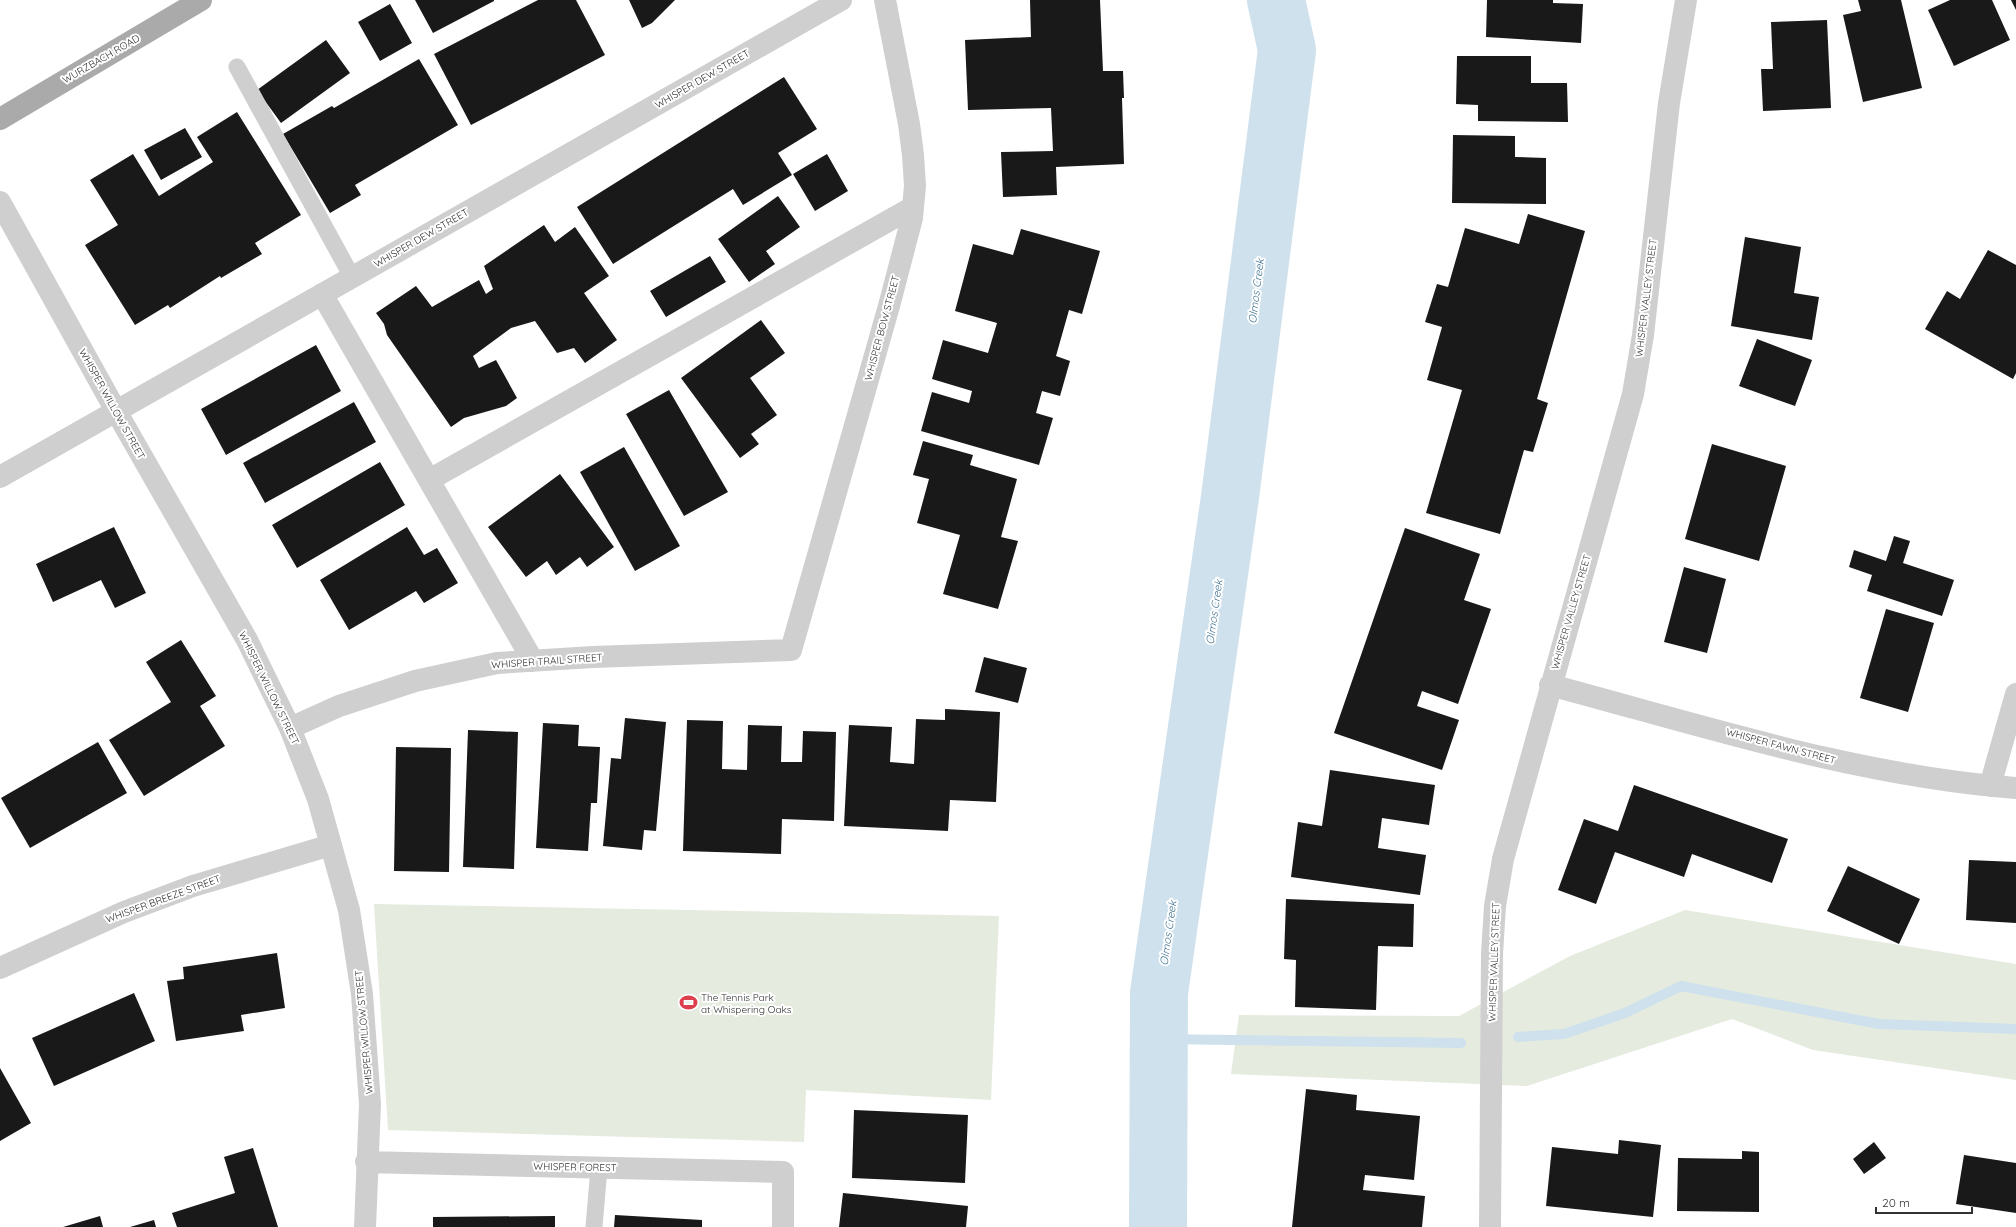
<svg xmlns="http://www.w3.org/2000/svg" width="2016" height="1227" font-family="Quicksand,sans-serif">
  <rect width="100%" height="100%" fill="#fff"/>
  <!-- green -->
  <path fill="#e5ebdf" d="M 374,904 L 999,916 L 991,1100 L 806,1090 L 804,1142 L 388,1130 Z
    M 1685,910 L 2016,964 L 2016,1080 L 1813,1050 L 1732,1019 L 1527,1086 L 1231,1074 L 1239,1015 L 1459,1016 L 1570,956 Z"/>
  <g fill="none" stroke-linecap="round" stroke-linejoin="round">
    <!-- stream -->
    <path stroke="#cfe1ec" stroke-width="10" d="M 1518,1037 L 1564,1034 L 1625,1013 L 1681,986 L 1879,1024 L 2016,1029
      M 1159,1039 L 1461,1043"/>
    <!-- river -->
    <path stroke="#cfe1ec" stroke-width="58" d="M 1158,1227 L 1159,993 L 1230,497 L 1287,50 L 1276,0"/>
  </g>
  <!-- building -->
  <path fill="#191919" d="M 415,0 L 494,0 L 494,1 L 433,33 Z
    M 538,0 L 576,0 L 605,55 L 471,125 L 434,54 Z
    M 629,0 L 675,0 L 652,23 L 642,28 Z
    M 1030,0 L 1100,0 L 1103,71 L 1123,71 L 1124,98 L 1122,98 L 1124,164 L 1056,167 L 1057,195 L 1003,197 L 1001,152 L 1053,151 L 1051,108 L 968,110 L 965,40 L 1031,37 Z
    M 1487,0 L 1553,0 L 1553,3 L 1583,4 L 1581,43 L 1486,37 Z
    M 1858,0 L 1901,0 L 1922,88 L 1863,102 L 1843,15 L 1861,11 Z
    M 1950,0 L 1992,0 L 2010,40 L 1954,66 L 1928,10 Z
    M 2011,0 L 2016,0 L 2016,10 Z
    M 390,4 L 412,43 L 380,61 L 358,22 Z
    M 1827,20 L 1831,108 L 1763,111 L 1761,69 L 1773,69 L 1771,22 Z
    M 326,40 L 350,73 L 281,123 L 257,90 Z
    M 1457,56 L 1531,56 L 1531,83 L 1567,83 L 1568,122 L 1478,121 L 1478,105 L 1456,104 Z
    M 419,59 L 458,125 L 355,185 L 361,195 L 330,213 L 283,134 L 332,106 L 334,108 Z
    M 784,77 L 817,129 L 778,153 L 792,175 L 743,205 L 733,189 L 613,264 L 577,207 Z
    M 237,112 L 301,215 L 255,243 L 262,254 L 221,278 L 220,276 L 170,308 L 168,305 L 135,325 L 85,245 L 118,225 L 90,180 L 133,154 L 159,196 L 213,162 L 197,137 Z
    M 185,128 L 202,157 L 161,180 L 144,150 Z
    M 1453,135 L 1515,136 L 1515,157 L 1546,158 L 1546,204 L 1452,203 Z
    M 827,154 L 848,191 L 815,211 L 793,174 Z
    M 778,196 L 800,227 L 766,251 L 775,264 L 749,282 L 718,239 Z
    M 1528,214 L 1585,231 L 1537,399 L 1548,403 L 1533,452 L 1524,450 L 1500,534 L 1426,513 L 1462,390 L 1427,380 L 1442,327 L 1425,322 L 1437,284 L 1448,287 L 1465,228 L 1519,244 Z
    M 544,225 L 555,242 L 575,227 L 609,276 L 584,293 L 617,340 L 585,363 L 574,348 L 557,353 L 535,321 L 511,328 L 473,356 L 479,368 L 496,360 L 517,398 L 506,406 L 464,418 L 451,427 L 387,335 L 384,324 L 376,313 L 416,286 L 432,307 L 479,280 L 486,294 L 493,289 L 484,266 Z
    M 1021,229 L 1100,251 L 1082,314 L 1069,310 L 1056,356 L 1070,361 L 1060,396 L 1042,391 L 1036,413 L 1053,418 L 1039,465 L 921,431 L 932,392 L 969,403 L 972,391 L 932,379 L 943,340 L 988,353 L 997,323 L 955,311 L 973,244 L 1013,255 Z
    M 1745,237 L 1801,247 L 1794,293 L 1819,297 L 1812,340 L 1731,326 Z
    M 1988,250 L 2016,265 L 2016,373 L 2013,379 L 1925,329 L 1947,291 L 1960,299 Z
    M 710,256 L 726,282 L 666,317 L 650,291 Z
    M 761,320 L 785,353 L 750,378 L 777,415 L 751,434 L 759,444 L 740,458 L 681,378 Z
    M 1757,339 L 1812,360 L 1795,406 L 1739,386 Z
    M 316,345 L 341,391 L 226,455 L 201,409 Z
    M 669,390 L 728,492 L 684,516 L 626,414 Z
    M 354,402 L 376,442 L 265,503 L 243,463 Z
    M 923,441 L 973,455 L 970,465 L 1017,479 L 1001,537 L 1018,541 L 998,609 L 943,594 L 960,535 L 917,523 L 929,479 L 913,475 Z
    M 1712,444 L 1786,466 L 1759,561 L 1685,539 Z
    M 624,447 L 680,546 L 635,571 L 580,472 Z
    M 380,462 L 405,505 L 297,568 L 272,525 Z
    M 560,474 L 614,547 L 587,567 L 580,557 L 556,575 L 547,561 L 526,577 L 488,527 Z
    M 114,527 L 146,593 L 115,608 L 101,580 L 53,602 L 36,564 Z
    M 407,527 L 424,555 L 437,548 L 458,583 L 424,603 L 416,591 L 349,630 L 320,580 Z
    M 1405,528 L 1480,554 L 1464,600 L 1491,609 L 1458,704 L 1422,691 L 1417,706 L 1459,720 L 1442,770 L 1334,733 Z
    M 1894,536 L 1910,541 L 1903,563 L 1954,580 L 1942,616 L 1867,591 L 1872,575 L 1849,567 L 1854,550 L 1886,561 Z
    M 1684,567 L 1726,579 L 1707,653 L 1664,642 Z
    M 1886,609 L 1934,623 L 1908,712 L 1860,698 Z
    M 181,640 L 216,696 L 200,706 L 225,746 L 144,796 L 109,740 L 171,702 L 146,662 Z
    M 984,657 L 1027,668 L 1018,703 L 975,692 Z
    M 945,709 L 1000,712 L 996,802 L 950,800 L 948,831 L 844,826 L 849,725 L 892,727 L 890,762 L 914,764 L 916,719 L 945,720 Z
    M 625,718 L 666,722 L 656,831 L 644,830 L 642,850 L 603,846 L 611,758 L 621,759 Z
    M 687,720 L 723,721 L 722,769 L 747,770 L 748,725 L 782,726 L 781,762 L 802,762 L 803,731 L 836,732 L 834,821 L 782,819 L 781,854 L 683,851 Z
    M 543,723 L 579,725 L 578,746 L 600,747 L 597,803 L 591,803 L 588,851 L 536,848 Z
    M 468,730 L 518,732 L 514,869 L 463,867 Z
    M 98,742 L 127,793 L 30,848 L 1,798 Z
    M 396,747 L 451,748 L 449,872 L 394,871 Z
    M 1330,770 L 1435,785 L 1429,825 L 1382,818 L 1378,848 L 1426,855 L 1420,895 L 1291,877 L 1298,822 L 1322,826 Z
    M 1634,785 L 1788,839 L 1772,883 L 1692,854 L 1684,877 L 1615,852 L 1596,904 L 1558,890 L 1584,819 L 1618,831 Z
    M 1969,860 L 2016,862 L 2016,923 L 1966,920 Z
    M 1848,866 L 1920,899 L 1899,944 L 1827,911 Z
    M 1286,899 L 1414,904 L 1413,947 L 1378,946 L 1376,1010 L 1295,1007 L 1296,960 L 1284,959 Z
    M 277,953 L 285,1008 L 241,1015 L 244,1031 L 176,1041 L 167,981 L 184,979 L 183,967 Z
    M 134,993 L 155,1041 L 54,1086 L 32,1038 Z
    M 0,1068 L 31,1123 L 0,1141 Z
    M 1306,1089 L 1357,1095 L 1356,1110 L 1420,1116 L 1414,1180 L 1365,1175 L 1363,1190 L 1425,1196 L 1422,1227 L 1292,1227 Z
    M 854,1110 L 968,1115 L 965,1183 L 852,1178 Z
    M 1619,1140 L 1661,1145 L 1653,1217 L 1546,1206 L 1552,1147 L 1618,1154 Z
    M 1874,1142 L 1886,1158 L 1864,1174 L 1853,1159 Z
    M 253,1148 L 278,1227 L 177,1227 L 172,1213 L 235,1193 L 224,1157 Z
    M 1742,1151 L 1759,1152 L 1759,1212 L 1677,1211 L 1678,1158 L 1742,1159 Z
    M 1964,1155 L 2016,1163 L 2016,1213 L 1956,1204 Z
    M 843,1193 L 968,1206 L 966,1227 L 839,1227 Z
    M 615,1215 L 702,1220 L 702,1227 L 614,1227 Z
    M 100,1216 L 103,1227 L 63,1227 Z
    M 555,1216 L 555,1227 L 433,1227 L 433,1217 Z
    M 154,1220 L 156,1227 L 130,1227 Z"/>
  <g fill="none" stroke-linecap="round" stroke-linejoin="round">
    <!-- lane -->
    <path stroke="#cfcfcf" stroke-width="17" d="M 237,67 L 352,277
      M 594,1227 L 599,1168"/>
    <!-- street -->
    <path stroke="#cfcfcf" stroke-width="22" d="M 0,202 L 116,411 L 247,640 L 290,728 L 318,799 L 349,910 L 362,994 L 370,1104 L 365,1227
      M 322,294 L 533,661
      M 0,477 L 841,0
      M 429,480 L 913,207
      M 1550,685 C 1704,726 1857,776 2016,788
      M 290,728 L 339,706 L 415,681 L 497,663 L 593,657 L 791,650 L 889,306 L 912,218 L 915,186 L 913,155 L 909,124 L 885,0
      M 1990,786 L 2016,694
      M 0,968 L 124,912 L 193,886 L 331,845
      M 366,1162 L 783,1172 L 783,1227
      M 1490,1227 L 1492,954 L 1495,906 L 1503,859 L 1633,394 L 1643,335 L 1669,103 L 1686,0"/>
    <!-- primary -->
    <path stroke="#aaa" stroke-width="22" d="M 0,119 L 201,0"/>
  </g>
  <!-- icons -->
  <defs>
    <symbol id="stadium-bare" viewBox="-9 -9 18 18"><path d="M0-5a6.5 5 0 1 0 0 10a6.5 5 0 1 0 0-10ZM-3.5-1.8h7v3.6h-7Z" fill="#de3f4d" stroke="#fff" stroke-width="2.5" paint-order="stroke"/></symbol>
  </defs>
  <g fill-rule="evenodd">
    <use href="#stadium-bare" x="676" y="990" width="25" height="25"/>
  </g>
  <g text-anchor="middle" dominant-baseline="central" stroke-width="4" stroke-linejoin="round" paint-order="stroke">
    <!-- street labels -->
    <g font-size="10" fill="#323232" stroke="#fff">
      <text transform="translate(101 59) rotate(-30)">WURZBACH ROAD</text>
      <text transform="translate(702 79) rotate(-30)">WHISPER DEW STREET</text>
      <text transform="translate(421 238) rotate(-30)">WHISPER DEW STREET</text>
      <text transform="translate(1646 298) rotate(-83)">WHISPER VALLEY STREET</text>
      <text transform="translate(882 328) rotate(-75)">WHISPER BOW STREET</text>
      <text transform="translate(112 404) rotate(61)">WHISPER WILLOW STREET</text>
      <text transform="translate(1571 612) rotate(-74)">WHISPER VALLEY STREET</text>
      <text transform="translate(547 661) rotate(-4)">WHISPER TRAIL STREET</text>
      <text transform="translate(269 688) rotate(64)">WHISPER WILLOW STREET</text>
      <text transform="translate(1781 746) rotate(15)">WHISPER FAWN STREET</text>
      <text transform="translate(163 899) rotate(-20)">WHISPER BREEZE STREET</text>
      <text transform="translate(1494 962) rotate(-88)">WHISPER VALLEY STREET</text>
      <text transform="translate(364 1032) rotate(-95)">WHISPER WILLOW STREET</text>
      <text transform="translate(575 1167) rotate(1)">WHISPER FOREST</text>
    </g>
    <!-- poi labels -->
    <g font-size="10" fill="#323232" stroke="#fff" text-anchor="start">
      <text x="701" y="997">The Tennis Park<tspan x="701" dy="12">at Whispering Oaks</tspan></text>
    </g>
    <!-- water labels -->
    <g font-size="11" font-style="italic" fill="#427492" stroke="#fff">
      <text transform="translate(1256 291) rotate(-83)">Olmos Creek</text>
      <text transform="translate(1214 612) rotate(-82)">Olmos Creek</text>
      <text transform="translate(1168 933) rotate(-82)">Olmos Creek</text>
    </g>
  </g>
  <!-- scale -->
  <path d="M1876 1207v6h96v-6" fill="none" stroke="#323232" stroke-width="2"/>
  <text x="1882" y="1207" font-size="12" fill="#323232" stroke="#ffffff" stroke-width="3" paint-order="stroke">20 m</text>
</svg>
